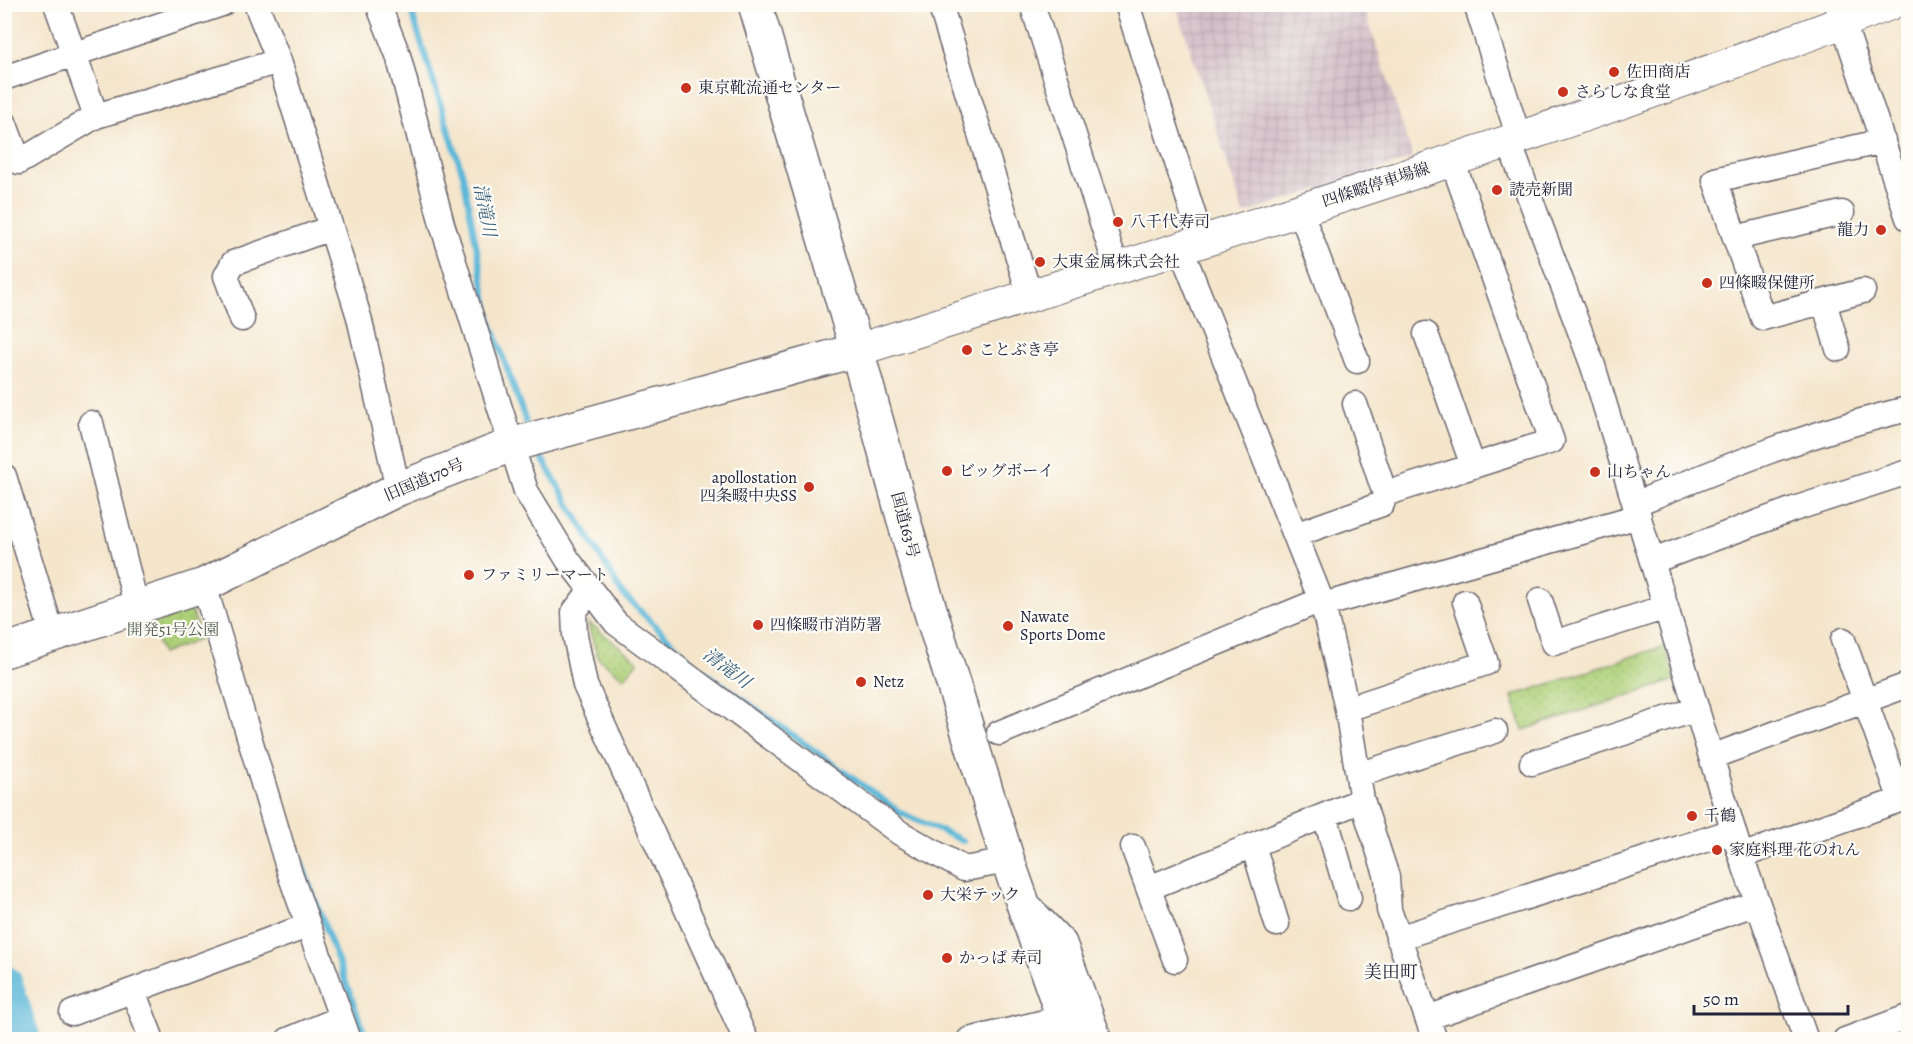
<svg xmlns="http://www.w3.org/2000/svg" width="1913" height="1044" font-family="Alegreya,'Noto Serif JP',serif">
  <defs>
    <pattern id="industrial-grid" width="8" height="8" patternUnits="userSpaceOnUse" patternTransform="scale(1.5)"><rect width="8" height="8" fill="#d2bdc6"/><path d="M0 4h8M4 0v8" fill="none" stroke="#b4a2ab"/></pattern>
    <pattern id="grass-dots" width="8" height="8" patternUnits="userSpaceOnUse" patternTransform="scale(1.5)"><rect width="8" height="8" fill="#aed078"/><path d="M2 2h.1M6 6h.1" fill="none" stroke="#95b269" stroke-width="1.8" stroke-linecap="round"/></pattern>
  </defs>
  <rect width="100%" height="100%" fill="#fdfcf7"/>
  <filter id="ink" filterUnits="userSpaceOnUse"><feTurbulence type="fractalNoise" baseFrequency=".0167" numOctaves="2"/><feDisplacementMap in="SourceGraphic" scale="12" xChannelSelector="R" yChannelSelector="G"/><feConvolveMatrix kernelMatrix="1 2 1 2 8 2 1 2 1" color-interpolation-filters="sRGB"/></filter>
  <filter id="wash" filterUnits="userSpaceOnUse"><feTurbulence type="fractalNoise" baseFrequency=".008" numOctaves="4" result="noise"/><feDisplacementMap in="SourceGraphic" scale="24" xChannelSelector="R" yChannelSelector="G"/><feGaussianBlur stdDeviation="1.35" result="paint"/><feColorMatrix in="noise" values="0 0 0 0 0 0 0 0 0 0 0 0 0 0 0 0 0 1.4 0 .05"/><feComposite in="paint" operator="in"/></filter>
  <g filter="url(#wash)">
    <rect width="100%" height="100%" fill="#f4e5cb"/>
    <!-- industrial -->
    <path fill="url(#industrial-grid)" d="M 1176,5 L 1363,5 L 1413,158 L 1244,214 Z"/>
    <!-- grass -->
    <path fill="url(#grass-dots)" stroke="#68795a" stroke-width="1.5" d="M 181,608 L 192,612 L 201,639 L 162,654 L 149,620 Z
      M 587,621 L 638,661 L 624,678 L 598,658 Z
      M 1665,646 L 1676,680 L 1523,730 L 1512,696 Z"/>
    <g fill="none" stroke-linecap="round" stroke-linejoin="round">
      <!-- stream -->
      <path stroke="#5ab7d8" stroke-width="6" d="M 409,4 L 463,175 L 491,323 L 526,422
        M 538,452 L 622,593 L 694,664 L 901,813 L 963,841
        M 286,821 L 367,1040"/>
      <!-- river -->
      <path stroke="#5ab7d8" stroke-width="38" d="M 4,984 L 22,1040"/>
    </g>
  </g>
  <g filter="url(#ink)">
    <g fill="none" stroke-linecap="round" stroke-linejoin="round">
      <defs>
        <path id="minor" d="M 56,4 L 96,116
          M 256,4 L 279,61 L 359,317 L 398,489
          M 378,4 L 398,55 L 442,224 L 526,491 L 568,560 L 616,623 L 900,833 L 964,869 L 1008,861
          M 940,4 L 1030,296
          M 1032,4 L 1117,269
          M 1127,4 L 1202,242
          M 1476,4 L 1519,138
          M 1837,4 L 1908,218
          M 4,78 L 222,4
          M 4,122 L 19,162 L 96,116 L 279,61
          M 1509,142 L 1593,366 L 1741,856 L 1806,1040
          M 1300,210 L 1357,361
          M 1735,238 L 1842,213
          M 1181,249 L 1323,605 L 1347,709 L 1362,800 L 1387,877 L 1389,910 L 1435,1040
          M 1863,291 L 1763,318 L 1715,180 L 1883,141
          M 1824,302 L 1838,349
          M 242,319 L 226,276 L 233,263 L 331,228
          M 1426,334 L 1473,466
          M 1355,404 L 1385,494 L 1552,441 L 1452,160
          M 91,423 L 137,609
          M 4,476 L 53,636
          M 1635,504 C 1725,467 1814,431 1908,409
          M 1295,535 L 1382,504 L 1385,494
          M 1653,561 L 1794,509 L 1908,472
          M 204,585 L 290,874 L 349,1040
          M 591,590 L 574,612 L 575,635 L 585,685 L 746,1040
          M 1540,600 L 1554,643 L 1666,607
          M 1323,605 L 1639,516
          M 1843,640 L 1901,800
          M 1347,709 L 1486,663 L 1465,602
          M 999,733 L 1321,600
          M 1711,757 L 1908,685
          M 1532,763 L 1697,709
          M 1358,775 L 1495,731
          M 1325,816 L 1349,898
          M 1253,845 L 1277,924
          M 1133,847 L 1175,960
          M 1741,856 L 1908,797
          M 1149,888 L 1362,800
          M 1027,904 L 1064,942 L 1100,1040
          M 1398,938 L 1733,831
          M 133,991 L 152,1040
          M 72,1013 L 307,926
          M 1427,1018 L 1757,903
          M 288,1040 L 341,1018
          M 969,1040 L 1045,1022
          M 1845,1040 L 1908,1017"/>
        <path id="major" d="M 857,350 C 1204,241 1551,135 1890,4"/>
        <path id="highway" d="M 755,4 L 857,350 L 916,564 L 1008,861 L 1071,1040
          M 4,651 L 204,585 L 398,489 L 511,445 L 857,350"/>
      </defs>
      <!-- minor casing -->
      <use href="#minor" stroke="#6c666d" stroke-width="27"/>
      <!-- major casing -->
      <use href="#major" stroke="#6c666d" stroke-width="34"/>
      <!-- highway casing -->
      <use href="#highway" stroke="#6c666d" stroke-width="36"/>
      <!-- minor -->
      <use href="#minor" stroke="#fff" stroke-width="24"/>
      <!-- major -->
      <use href="#major" stroke="#fff" stroke-width="32"/>
      <!-- highway -->
      <use href="#highway" stroke="#fff" stroke-width="33"/>
    </g>
  </g>
  <!-- markers -->
  <g fill="#c8321e" stroke="#fdfcf7" stroke-width="2">
    <circle cx="1614" cy="72" r="6"/>
    <circle cx="686" cy="88" r="6"/>
    <circle cx="1563" cy="92" r="6"/>
    <circle cx="1497" cy="190" r="6"/>
    <circle cx="1118" cy="222" r="6"/>
    <circle cx="1881" cy="230" r="6"/>
    <circle cx="1040" cy="262" r="6"/>
    <circle cx="1707" cy="283" r="6"/>
    <circle cx="967" cy="350" r="6"/>
    <circle cx="947" cy="471" r="6"/>
    <circle cx="1595" cy="472" r="6"/>
    <circle cx="809" cy="487" r="6"/>
    <circle cx="469" cy="575" r="6"/>
    <circle cx="758" cy="625" r="6"/>
    <circle cx="1008" cy="626" r="6"/>
    <circle cx="861" cy="682" r="6"/>
    <circle cx="1692" cy="816" r="6"/>
    <circle cx="1717" cy="850" r="6"/>
    <circle cx="928" cy="895" r="6"/>
    <circle cx="947" cy="958" r="6"/>
  </g>
  <g text-anchor="middle" dominant-baseline="central" stroke-width="4.5" stroke-linejoin="round" paint-order="stroke">
    <!-- poi labels -->
    <g font-size="16" fill="#22223b" stroke="#fdfcf7" text-anchor="start">
      <text x="1626" y="72">佐田商店</text>
      <text x="698" y="88">東京靴流通センター</text>
      <text x="1575" y="92">さらしな食堂</text>
      <text x="1509" y="190">読売新聞</text>
      <text x="1130" y="222">八千代寿司</text>
      <text x="1869" y="230" text-anchor="end">龍力</text>
      <text x="1052" y="262">大東金属株式会社</text>
      <text x="1719" y="283">四條畷保健所</text>
      <text x="979" y="350">ことぶき亭</text>
      <text x="959" y="471">ビッグボーイ</text>
      <text x="1607" y="472">山ちゃん</text>
      <text x="797" y="478" text-anchor="end">apollostation<tspan x="797" dy="18">四条畷中央SS</tspan></text>
      <text x="481" y="575">ファミリーマート</text>
      <text x="1020" y="617">Nawate<tspan x="1020" dy="18">Sports Dome</tspan></text>
      <text x="770" y="625">四條畷市消防署</text>
      <text x="873" y="682">Netz</text>
      <text x="1704" y="816">千鶴</text>
      <text x="1729" y="850">家庭料理 花のれん</text>
      <text x="940" y="895">大栄テック</text>
      <text x="959" y="958">かっぱ 寿司</text>
    </g>
    <!-- street labels -->
    <g font-size="16" fill="#22223b" stroke="#fdfcf7">
      <text transform="translate(1376 185) rotate(-18)">四條畷停車場線</text>
      <text transform="translate(424 480) rotate(-23)">旧国道170号</text>
      <text transform="translate(905 525) rotate(75)">国道163号</text>
    </g>
    <!-- park labels -->
    <g font-size="16" fill="#535f50" stroke="#fdfcf7">
      <text x="173" y="630">開発51号公園</text>
    </g>
    <!-- water labels -->
    <g font-size="18" font-style="italic" fill="#385e7a" stroke="#fdfcf7">
      <text transform="translate(485 210) rotate(79)">清滝川</text>
      <text transform="translate(727 668) rotate(37)">清滝川</text>
    </g>
    <!-- neighbourhood labels -->
    <g font-size="18" fill="#22223b" stroke="#fdfcf7">
      <text x="1391" y="972">美田町</text>
    </g>
  </g>
  <!-- margin -->
  <rect width="1913" height="1044" fill="none" stroke="#fdfcf7" stroke-width="24"/>
  <!-- scale -->
  <path d="M1694 1005v9h154v-9" fill="none" stroke="#22223b" stroke-width="3"/>
  <text x="1703" y="1005" font-size="18" fill="#22223b" stroke="#fdfcf7" stroke-width="4.5" paint-order="stroke">50 m</text>
</svg>
